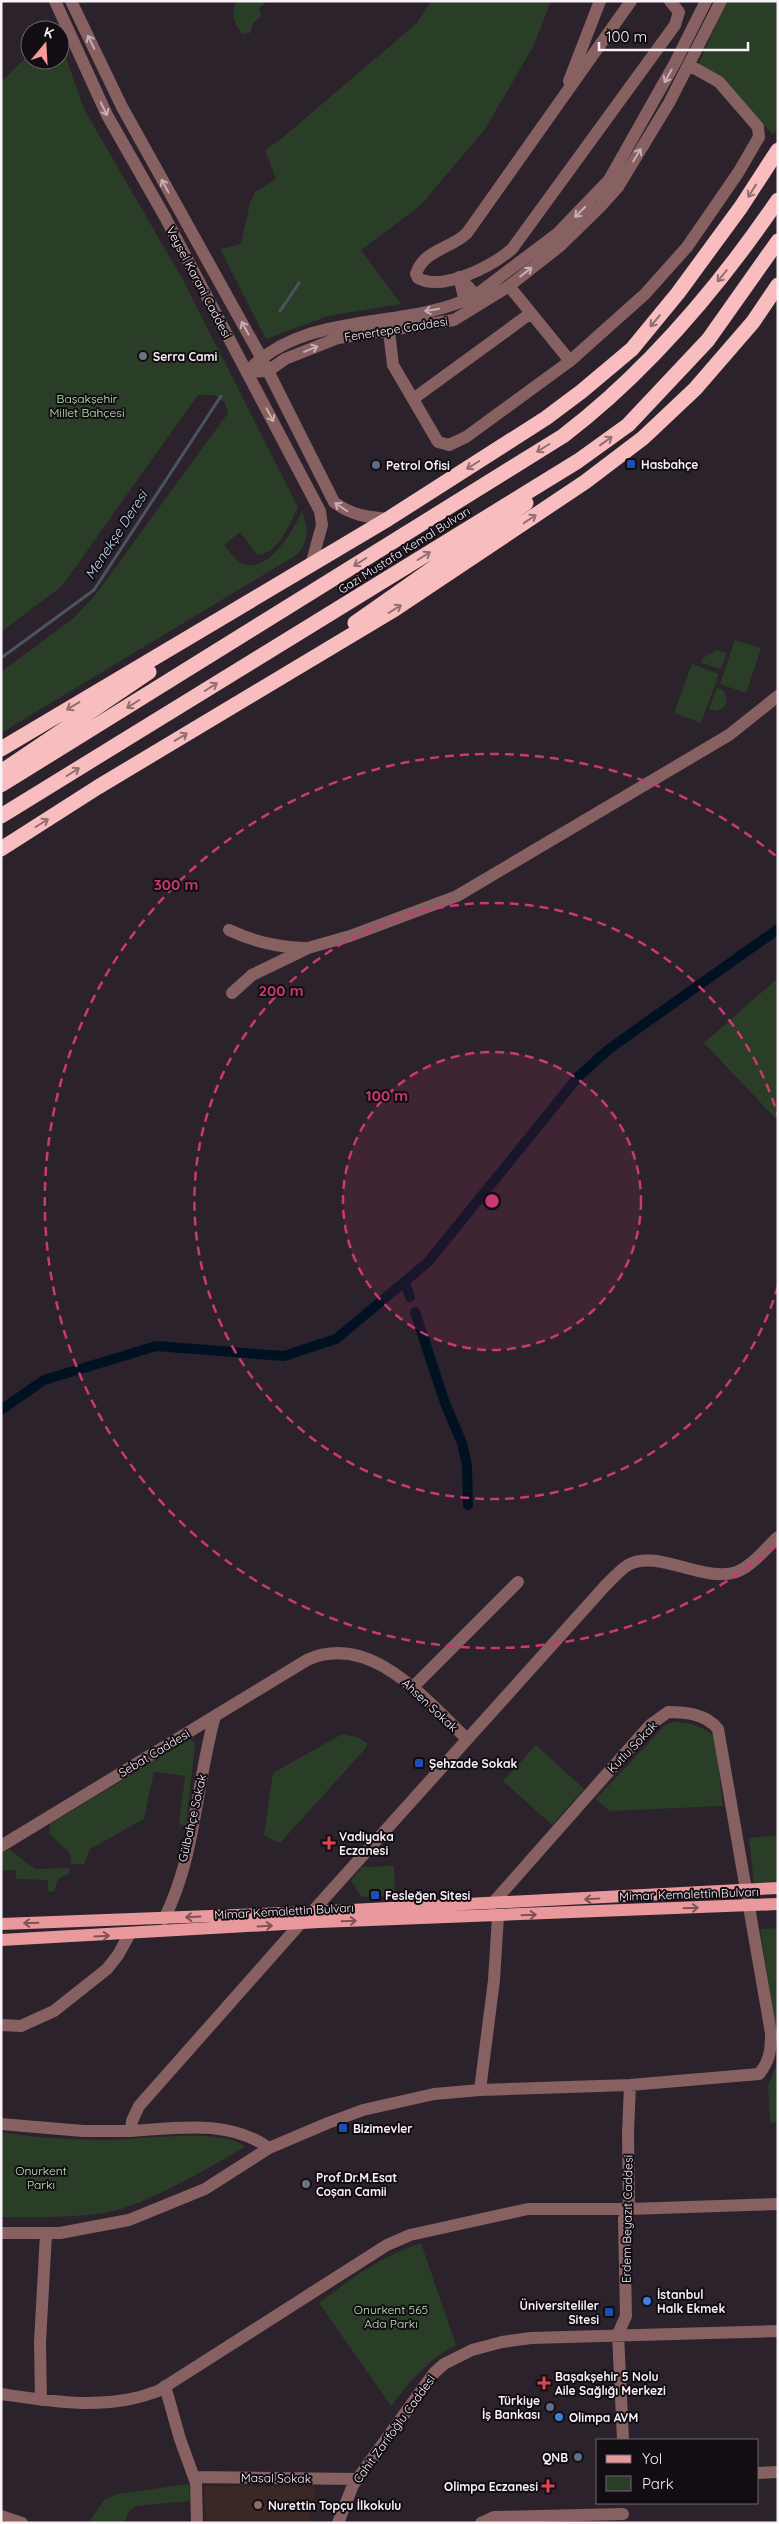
<svg xmlns="http://www.w3.org/2000/svg" width="779" height="2524" font-family="Quicksand,sans-serif">
  <rect width="100%" height="100%" fill="#2c222c"/>
  <!-- education -->
  <path fill="#3b2725" d="M 204,2486 L 316,2487 L 308,2523 L 206,2523 Z"/>
  <!-- green -->
  <path fill="#2a3d27" d="M 237,1 L 268,1 L 259,8 L 261,16 L 253,23 L 250,33 L 242,34 C 234,24 230,13 237,1 Z
    M 431,1 L 551,1 L 533,47 L 485,129 L 421,205 L 361,250 L 401,304 L 328,316 L 266,339 L 220,249 L 241,244 L 250,203 L 255,192 L 276,179 L 265,150 L 281,139 L 416,24 Z
    M 727,1 L 778,1 L 778,128 L 773,135 L 725,82 L 698,65 Z
    M 60,41 L 84,109 L 183,280 L 298,507 C 290,523 279,554 257,555 L 240,532 L 224,545 C 228,549 232,556 237,560 C 263,582 294,530 302,511 C 309,530 309,538 298,554 L 1,733 L 1,672 L 74,618 L 96,594 L 228,413 L 225,403 L 215,395 L 198,395 L 62,586 L 1,632 L 1,82 L 30,54 L 30,60 L 60,60 Z
    M 735,640 L 761,648 L 746,693 L 720,684 Z
    M 717,650 L 727,653 L 721,669 L 701,663 L 703,658 Z
    M 692,664 L 719,674 L 701,723 L 674,713 Z
    M 717,688 L 724,691 L 727,702 L 723,708 L 716,711 L 709,709 Z
    M 778,978 L 778,1121 L 704,1043 Z
    M 673,1722 C 690,1722 701,1726 715,1736 L 723,1806 L 610,1811 L 596,1799 L 665,1725 Z
    M 342,1734 L 357,1737 L 367,1743 L 366,1748 L 281,1842 L 277,1842 L 264,1835 L 273,1773 Z
    M 190,1739 L 195,1743 L 186,1826 L 179,1824 L 185,1776 L 154,1772 L 144,1819 L 90,1849 L 84,1864 L 71,1864 L 70,1853 L 49,1834 L 50,1824 Z
    M 536,1745 L 584,1789 L 552,1825 L 503,1781 Z
    M 778,1835 L 778,1881 L 754,1883 L 749,1838 Z
    M 9,1849 L 35,1869 L 69,1868 L 69,1874 L 58,1879 L 54,1891 L 48,1892 L 48,1880 L 16,1879 L 16,1870 L 1,1871 L 1,1854 Z
    M 394,1866 L 395,1896 L 361,1897 L 351,1880 L 362,1867 Z
    M 778,1928 L 778,2043 L 760,1929 Z
    M 778,2060 L 778,2122 L 770,2123 L 768,2086 Z
    M 1,2132 C 35,2138 71,2139 105,2140 C 135,2140 226,2127 245,2147 C 208,2168 146,2206 104,2213 C 70,2218 35,2217 1,2217 Z
    M 421,2243 L 456,2345 C 428,2359 410,2382 391,2406 L 319,2303 C 353,2277 380,2257 421,2243 Z
    M 189,2484 L 190,2501 L 136,2506 L 129,2511 L 124,2523 L 88,2523 L 104,2500 L 117,2494 Z"/>
  <g fill="none" stroke-linecap="round" stroke-linejoin="round">
    <!-- stream -->
    <path stroke="#4b5562" stroke-width="3" d="M 280,311 L 299,283
      M 1,658 L 94,590 L 221,396"/>
    <!-- canal -->
    <path stroke="#001222" stroke-width="10" d="M 405,1282 L 410,1297
      M 415,1312 L 445,1403 L 462,1443 L 467,1465 L 468,1505
      M 1,1410 L 44,1380 L 156,1346 L 284,1356 L 336,1339 L 428,1262 L 578,1077 L 609,1049 L 778,929"/>
    <!-- minor -->
    <path stroke="#876061" stroke-width="12" d="M 55,1 L 107,115 L 165,217 L 320,511 L 322,525 L 311,565
      M 71,1 L 122,107 L 261,357 L 334,502 C 351,515 366,517 388,519
      M 631,1 L 467,233 C 451,249 423,250 416,274 L 418,278 C 443,292 492,266 512,249 L 675,25 L 679,12 L 670,1
      M 569,81 L 600,1
      M 509,286 L 570,361
      M 465,301 L 459,277 L 476,295
      M 389,331 L 393,365 L 438,442 L 449,445 L 466,437 L 570,361 L 645,294 L 687,247 L 738,173 L 759,137 L 758,127 L 719,82 L 689,65
      M 247,372 L 268,371 L 285,359 L 338,338 L 454,320 L 509,286 L 560,246 L 600,207 L 618,187 L 669,103 L 721,1
      M 247,372 C 306,308 405,332 476,295 L 558,233 L 609,180 L 675,63 L 706,1
      M 413,399 L 531,313
      M 229,930 C 255,942 277,947 306,948
      M 232,993 L 252,975 L 308,948 L 350,936 L 457,896 L 729,735 L 778,696
      M 413,1687 L 518,1582
      M 1,1846 L 307,1660 C 370,1631 426,1700 466,1738
      M 312,1912 L 605,1586 C 612,1579 620,1570 628,1565 C 656,1549 701,1581 733,1573 C 750,1569 765,1549 778,1537
      M 164,1919 C 196,1856 196,1783 215,1716
      M 1,2025 L 21,2026 L 54,2011 L 107,1969 L 118,1955 L 129,1935
      M 480,2090 L 494,1980 L 498,1916
      M 1,2124 L 83,2131 L 131,2131
      M 269,2148 C 229,2119 177,2128 131,2131 L 132,2121 L 139,2106 L 300,1924
      M 1,2233 L 60,2233 L 129,2220 L 205,2189 L 269,2148 L 328,2123 L 363,2110 L 434,2094 L 480,2090 L 630,2085 L 759,2074 C 770,2061 771,2049 771,2033 L 718,1729 C 706,1714 686,1712 668,1712 L 650,1725 L 492,1904
      M 165,2386 L 180,2439 L 196,2483 L 197,2523
      M 1,2394 C 55,2402 106,2411 158,2391 L 387,2245 L 410,2235 L 528,2209 L 629,2209 L 778,2204
      M 41,2400 L 40,2342 L 46,2234
      M 623,2440 L 618,2334 L 626,2316 L 624,2219 L 629,2209 L 628,2133 L 630,2085
      M 758,2473 L 778,2472
      M 194,2477 L 357,2479
      M 1,2516 L 22,2523
      M 338,2523 L 353,2485 L 434,2373 L 444,2364 L 472,2350 L 502,2342 L 531,2338 L 778,2331
      M 481,2523 L 494,2517 L 623,2514"/>
    <!-- major -->
    <path stroke="#e9999c" stroke-width="12" d="M 1,1924 L 312,1912 L 778,1888
      M 1,1940 L 319,1922 L 778,1904"/>
    <!-- highway -->
    <path stroke="#f8bdbe" stroke-width="15" d="M 355,623 L 526,503
      M 1,749 L 388,519 L 546,418 L 582,391 L 632,349 L 678,293 L 741,207 L 778,150
      M 1,772 L 149,672
      M 1,785 L 563,436 C 648,371 718,288 778,200
      M 1,816 L 578,461 L 628,425 L 708,340 L 778,241
      M 1,849 L 98,787 L 395,609 L 585,482 L 643,438 L 695,389 L 753,322 L 778,285"/>
  </g>
  <!-- one-way arrows -->
  <defs><path id="oneway-shaft" d="M-6 0H5M1.5-3L5.5 0L1.5 3" fill="none" stroke-width="1.6" stroke-linecap="round" stroke-linejoin="round" transform="scale(1.25)"/></defs>
  <g stroke="#c6b0b5">
    <use href="#oneway-shaft" transform="translate(91 42) rotate(-116)"/>
    <use href="#oneway-shaft" transform="translate(668 76) rotate(119)"/>
    <use href="#oneway-shaft" transform="translate(104 109) rotate(64)"/>
    <use href="#oneway-shaft" transform="translate(637 155) rotate(-59)"/>
    <use href="#oneway-shaft" transform="translate(165 186) rotate(-119)"/>
    <use href="#oneway-shaft" transform="translate(580 212) rotate(135)"/>
    <use href="#oneway-shaft" transform="translate(526 272) rotate(-38)"/>
    <use href="#oneway-shaft" transform="translate(432 310) rotate(170)"/>
    <use href="#oneway-shaft" transform="translate(245 328) rotate(-119)"/>
    <use href="#oneway-shaft" transform="translate(311 349) rotate(-22)"/>
    <use href="#oneway-shaft" transform="translate(270 415) rotate(62)"/>
    <use href="#oneway-shaft" transform="translate(341 507) rotate(-146)"/>
  </g>
  <g stroke="#906e71">
    <use href="#oneway-shaft" transform="translate(752 191) rotate(122)"/>
    <use href="#oneway-shaft" transform="translate(722 276) rotate(129)"/>
    <use href="#oneway-shaft" transform="translate(655 321) rotate(130)"/>
    <use href="#oneway-shaft" transform="translate(606 441) rotate(-36)"/>
    <use href="#oneway-shaft" transform="translate(543 448) rotate(148)"/>
    <use href="#oneway-shaft" transform="translate(473 465) rotate(148)"/>
    <use href="#oneway-shaft" transform="translate(530 519) rotate(-34)"/>
    <use href="#oneway-shaft" transform="translate(424 556) rotate(-32)"/>
    <use href="#oneway-shaft" transform="translate(360 562) rotate(148)"/>
    <use href="#oneway-shaft" transform="translate(395 609) rotate(-32)"/>
    <use href="#oneway-shaft" transform="translate(211 687) rotate(-32)"/>
    <use href="#oneway-shaft" transform="translate(133 704) rotate(148)"/>
    <use href="#oneway-shaft" transform="translate(73 706) rotate(149)"/>
    <use href="#oneway-shaft" transform="translate(181 737) rotate(-31)"/>
    <use href="#oneway-shaft" transform="translate(73 772) rotate(-32)"/>
    <use href="#oneway-shaft" transform="translate(42 823) rotate(-32)"/>
  </g>
  <g stroke="#7e5357">
    <use href="#oneway-shaft" transform="translate(592 1899) rotate(177)"/>
    <use href="#oneway-shaft" transform="translate(691 1908) rotate(-2)"/>
    <use href="#oneway-shaft" transform="translate(529 1915) rotate(-2)"/>
    <use href="#oneway-shaft" transform="translate(193 1917) rotate(177)"/>
    <use href="#oneway-shaft" transform="translate(349 1921) rotate(-2)"/>
    <use href="#oneway-shaft" transform="translate(31 1923) rotate(178)"/>
    <use href="#oneway-shaft" transform="translate(265 1926) rotate(-3)"/>
    <use href="#oneway-shaft" transform="translate(102 1936) rotate(-3)"/>
  </g>
  <!-- distance rings -->
  <circle cx="492" cy="1201" r="149" fill="#ca3973" fill-opacity=".12"/>
  <g fill="none" stroke="#ca3973" stroke-width="2.5" stroke-dasharray="9 6">
    <circle cx="492" cy="1201" r="149"/>
    <path d="M778 1286A298 298 0 1 1 778 1116"/>
    <path d="M776 1546A447 447 0 1 1 776 856"/>
  </g>
  <!-- markers -->
  <g fill="#6b7280" stroke="#120d12" stroke-width="2">
    <circle cx="143" cy="356" r="5"/>
    <circle cx="306" cy="2184" r="5"/>
  </g>
  <g fill="#1a4fb4" stroke="#120d12" stroke-width="2">
    <rect x="626" y="459" width="10" height="10" rx="2.5"/>
    <rect x="414" y="1758" width="10" height="10" rx="2.5"/>
    <rect x="370" y="1890" width="10" height="10" rx="2.5"/>
    <rect x="338" y="2123" width="10" height="10" rx="2.5"/>
    <rect x="604" y="2307" width="10" height="10" rx="2.5"/>
  </g>
  <g fill="#5c6f8a" stroke="#120d12" stroke-width="2">
    <circle cx="376" cy="465" r="5"/>
    <circle cx="550" cy="2407" r="5"/>
    <circle cx="578" cy="2457" r="5"/>
  </g>
  <g fill="#e0444e" stroke="#120d12" stroke-width="2">
    <path d="M326.5 1835.5h5v5h5v5h-5v5h-5v-5h-5v-5h5z"/>
    <path d="M541.5 2375.5h5v5h5v5h-5v5h-5v-5h-5v-5h5z"/>
    <path d="M545.5 2478.5h5v5h5v5h-5v5h-5v-5h-5v-5h5z"/>
  </g>
  <g fill="#3f7fe0" stroke="#120d12" stroke-width="2">
    <circle cx="647" cy="2301" r="5"/>
    <circle cx="559" cy="2417" r="5"/>
  </g>
  <circle fill="#8d6e63" stroke="#120d12" stroke-width="2" cx="258" cy="2505" r="5"/>
  <g text-anchor="middle" dominant-baseline="central" stroke-width="4" stroke-linejoin="round" paint-order="stroke">
    <!-- street labels -->
    <g font-size="12" fill="#f9f2f9" stroke="#120d12">
      <text transform="translate(199 282) rotate(62)">Veysel Karani Caddesi</text>
      <text transform="translate(396 329) rotate(-9)">Fenertepe Caddesi</text>
      <text transform="translate(404 550) rotate(-32)">Gazi Mustafa Kemal Bulvarı</text>
      <text transform="translate(430 1705) rotate(43)">Ahsen Sokak</text>
      <text transform="translate(632 1747) rotate(-46)">Kutlu Sokak</text>
      <text transform="translate(154 1753) rotate(-31)">Sebat Caddesi</text>
      <text transform="translate(192 1818) rotate(-77)">Gülbahçe Sokak</text>
      <text transform="translate(689 1894) rotate(-2)">Mimar Kemalettin Bulvarı</text>
      <text transform="translate(284 1911) rotate(-3)">Mimar Kemalettin Bulvarı</text>
      <text transform="translate(627 2219) rotate(-89)">Erdem Beyazıt Caddesi</text>
      <text transform="translate(394 2429) rotate(-54)">Cahit Zarifoğlu Caddesi</text>
      <text transform="translate(276 2478) rotate(1)">Masal Sokak</text>
    </g>
    <!-- poi labels -->
    <g font-size="12" font-weight="bold" fill="#f9f2f9" stroke="#120d12" text-anchor="start">
      <text x="153" y="356">Serra Cami</text>
      <text x="641" y="464">Hasbahçe</text>
      <text x="386" y="465">Petrol Ofisi</text>
      <text x="429" y="1763">Şehzade Sokak</text>
      <text x="339" y="1836">Vadiyaka<tspan x="339" dy="14">Eczanesi</tspan></text>
      <text x="385" y="1895">Fesleğen Sitesi</text>
      <text x="353" y="2128">Bizimevler</text>
      <text x="316" y="2177">Prof.Dr.M.Esat<tspan x="316" dy="14">Coşan Camii</tspan></text>
      <text x="657" y="2294">İstanbul<tspan x="657" dy="14">Halk Ekmek</tspan></text>
      <text x="599" y="2305" text-anchor="end">Üniversiteliler<tspan x="599" dy="14">Sitesi</tspan></text>
      <text x="555" y="2376">Başakşehir 5 Nolu<tspan x="555" dy="14">Aile Sağlığı Merkezi</tspan></text>
      <text x="540" y="2400" text-anchor="end">Türkiye<tspan x="540" dy="14">İş Bankası</tspan></text>
      <text x="569" y="2417">Olimpa AVM</text>
      <text x="568" y="2457" text-anchor="end">QNB</text>
      <text x="538" y="2486" text-anchor="end">Olimpa Eczanesi</text>
      <text x="268" y="2505">Nurettin Topçu İlkokulu</text>
    </g>
    <!-- park labels -->
    <g font-size="12" fill="#bdeab5" stroke="#120d12">
      <text x="87" y="398">Başakşehir<tspan x="87" dy="14">Millet Bahçesi</tspan></text>
      <text x="41" y="2170">Onurkent<tspan x="41" dy="14">Parkı</tspan></text>
      <text x="391" y="2309">Onurkent 565<tspan x="391" dy="14">Ada Parkı</tspan></text>
    </g>
    <!-- water labels -->
    <g font-size="14" font-style="italic" fill="#bbdbf6" stroke="#120d12">
      <text transform="translate(116 535) rotate(-57)">Menekşe Deresi</text>
    </g>
  </g>
  <circle cx="492" cy="1201" r="8" fill="#ca3973" stroke="#120d12" stroke-width="2.5"/>
  <g font-size="15" text-anchor="middle" font-weight="bold" fill="#ca3973" stroke="#120d12" stroke-width="4" stroke-linejoin="round" paint-order="stroke">
    <text x="176" y="890">300 m</text>
    <text x="281" y="996">200 m</text>
    <text x="387" y="1101">100 m</text>
  </g>
  <!-- border -->
  <rect width="779" height="2524" fill="none" stroke="#f9f2f9" stroke-width="5"/>
  <!-- legend -->
  <rect x="596" y="2439" width="162" height="65" fill="#120d12" stroke="#6e696e"/>
  <rect x="606" y="2455" width="25" height="8" fill="#e9999c" stroke="#6e696e"/>
  <text x="642" y="2464" font-size="15" fill="#f9f2f9">Yol</text>
  <rect x="606" y="2476" width="25" height="15" fill="#2a3d27" stroke="#6e696e"/>
  <text x="642" y="2489" font-size="15" fill="#f9f2f9">Park</text>
  <!-- north arrow -->
  <g transform="translate(45 45) rotate(18)"><circle r="24" fill="#120d12" stroke="#6e696e"/>
  <path d="M0-4L9 19L0 12L-9 19Z" fill="#f59b99"/>
  <text y="-8" font-size="14" font-weight="bold" text-anchor="middle" fill="#f9f2f9">K</text>
  </g>
  <!-- scale -->
  <path d="M599 42v8h149v-8" fill="none" stroke="#f9f2f9" stroke-width="2.5"/>
  <text x="606" y="42" font-size="15" fill="#f9f2f9" stroke="#120d12" stroke-width="4" paint-order="stroke">100 m</text>
</svg>
